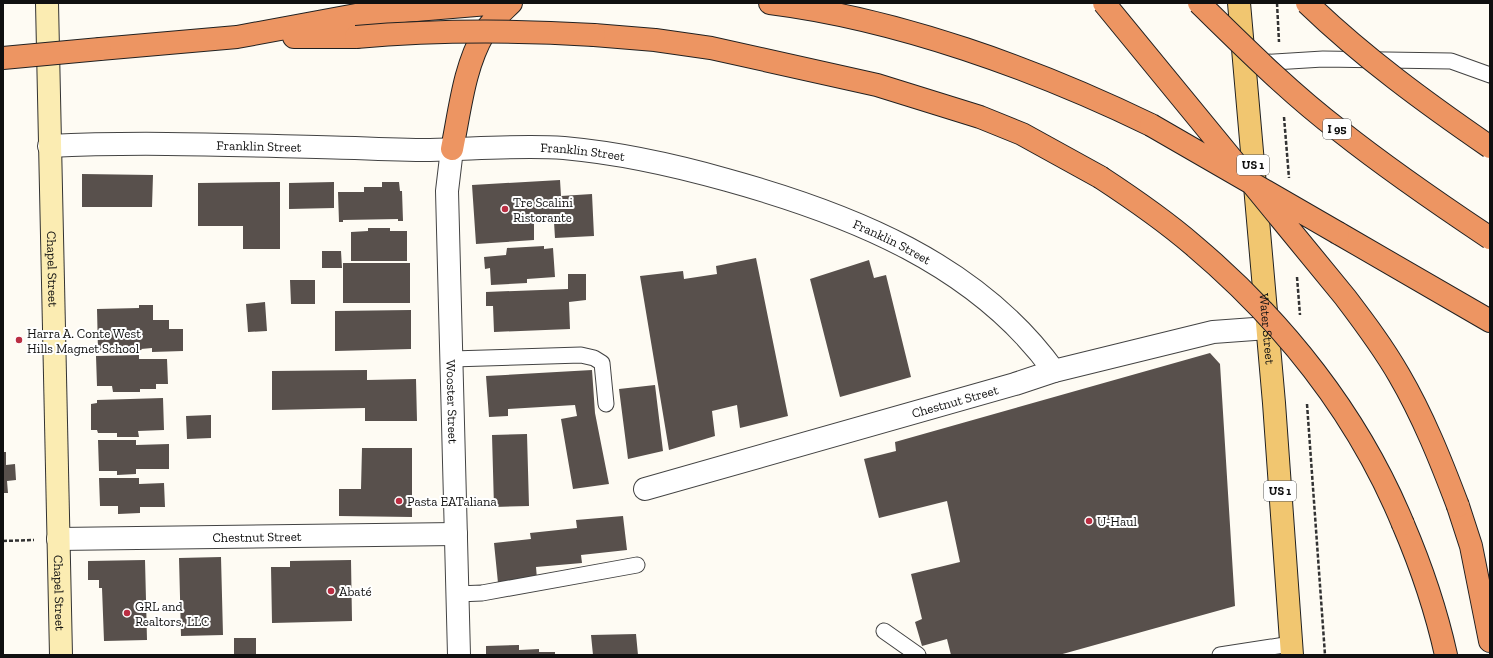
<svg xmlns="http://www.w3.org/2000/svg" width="1493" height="658" font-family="'Zilla Slab',serif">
  <rect width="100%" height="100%" fill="#fefbf3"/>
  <!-- building -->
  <path fill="#58504c" d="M 82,174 L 153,175 L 152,207 L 82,207 Z
    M 560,180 L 561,196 L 592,194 L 594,236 L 555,238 L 554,222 L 534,223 L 534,240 L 476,244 L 472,185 Z
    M 280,182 L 280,249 L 243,249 L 243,226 L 198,226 L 198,183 Z
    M 334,182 L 334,208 L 289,209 L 289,183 Z
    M 382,182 L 399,182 L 400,191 L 402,191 L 403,221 L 398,221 L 398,219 L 343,220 L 343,222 L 339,222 L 338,192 L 364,192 L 364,187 L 382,187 Z
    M 368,228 L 390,228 L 390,231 L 407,231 L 407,261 L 351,261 L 351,232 L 368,231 Z
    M 544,246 L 544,249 L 553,248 L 555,277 L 527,279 L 527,283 L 491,285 L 490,268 L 485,269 L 484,257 L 506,255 L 507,248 Z
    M 322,251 L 341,251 L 342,268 L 322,268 Z
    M 756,258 L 788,416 L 740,428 L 737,405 L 712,411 L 715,436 L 669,450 L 640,276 L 683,271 L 684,279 L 717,274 L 716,266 Z
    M 869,260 L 874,278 L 886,275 L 911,377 L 840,397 L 810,279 Z
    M 343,263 L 410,263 L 410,303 L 343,303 Z
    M 568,274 L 586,274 L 586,300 L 569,302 L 570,329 L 494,332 L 493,306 L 486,306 L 486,292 L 568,289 Z
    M 290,280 L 315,280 L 315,304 L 291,304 Z
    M 265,302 L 267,331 L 248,332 L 246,304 Z
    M 139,305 L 153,305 L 153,320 L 169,320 L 169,329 L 183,329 L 183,351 L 152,352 L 152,348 L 141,349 L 142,350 L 98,351 L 97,309 L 139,308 Z
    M 411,310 L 411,349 L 335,351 L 335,311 Z
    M 1210,353 L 1220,364 L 1235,606 L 1059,655 L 951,655 L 947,639 L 922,646 L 915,622 L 922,619 L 911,574 L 960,562 L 947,501 L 879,518 L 864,459 L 896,451 L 895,442 Z
    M 139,355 L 139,359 L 167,359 L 168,384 L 156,384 L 156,389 L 140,389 L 140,392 L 113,392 L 112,386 L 97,386 L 96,356 Z
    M 367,370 L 367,380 L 416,379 L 417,421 L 365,421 L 365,408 L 272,410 L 272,371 Z
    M 592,370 L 595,413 L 609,484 L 573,489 L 561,419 L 577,416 L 575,405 L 508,409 L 508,416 L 489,417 L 486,376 Z
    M 655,385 L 663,451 L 628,459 L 619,389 Z
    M 163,398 L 164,430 L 138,431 L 139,437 L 117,437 L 117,433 L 98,433 L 97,430 L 91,430 L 91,404 L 97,403 L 97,400 Z
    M 211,415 L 211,438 L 187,439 L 186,416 Z
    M 527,434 L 529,506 L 494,507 L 492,435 Z
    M 98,440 L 136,440 L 136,445 L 169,444 L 169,469 L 136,469 L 136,474 L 117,475 L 117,471 L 99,471 Z
    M 362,448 L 412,448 L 412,517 L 339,516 L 339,489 L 361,489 Z
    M 3,452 L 6,452 L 6,465 L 15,464 L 16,480 L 7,481 L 8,493 L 3,493 Z
    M 99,478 L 139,478 L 139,484 L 164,483 L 165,507 L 140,507 L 140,513 L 118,514 L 118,506 L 100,506 Z
    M 623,516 L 627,550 L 581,555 L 582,563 L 536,567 L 537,579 L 498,583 L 494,543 L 531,539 L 530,533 L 577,528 L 576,520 Z
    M 221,557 L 223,635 L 181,636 L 179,558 Z
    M 145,560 L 147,640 L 104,641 L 102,588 L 99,588 L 99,580 L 88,580 L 88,561 Z
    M 351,560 L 352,621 L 272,623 L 271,567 L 290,567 L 290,561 Z
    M 636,634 L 638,655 L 593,655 L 591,635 Z
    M 234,638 L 256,638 L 256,655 L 234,655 Z
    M 519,645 L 519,650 L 539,649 L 539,652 L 555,652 L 555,655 L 486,655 L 486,646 Z"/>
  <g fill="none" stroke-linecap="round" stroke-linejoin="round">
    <defs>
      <path id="service" d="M 1256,63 L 1323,59 L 1451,61 L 1490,75
        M 452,359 L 581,355 L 594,358 L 602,363 L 606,404
        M 457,594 L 482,593 L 637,565
        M 884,631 L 918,655
        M 1220,655 L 1291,644"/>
      <g id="minor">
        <path id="s1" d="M 49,146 C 151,141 253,146 355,148 C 380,149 405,150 430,150 C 475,149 519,145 564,148 C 619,153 674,165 727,180 C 850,214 977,264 1054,371"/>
        <path id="s2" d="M 452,149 L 447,191 L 459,655"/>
        <path id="s3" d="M 645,489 L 1015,384 L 1054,371 L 1213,332 L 1268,328"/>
        <path id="s4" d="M 58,539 L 456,534"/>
      </g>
      <g id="secondary">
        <path id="s5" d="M 47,3 L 61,655"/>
      </g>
      <g id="primary">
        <path id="s6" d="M 1239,3 L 1274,403 L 1292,655"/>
      </g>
      <path id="motorway" d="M 770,3 C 897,19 1036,69 1151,125
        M 594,35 L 655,40 L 711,48 L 877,85 L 980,117 L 1022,134 L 1100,177
        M 294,37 L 356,37
        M 100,49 L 237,37 L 356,15 L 500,3
        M 452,149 C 460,110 464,67 484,33 C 491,21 502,12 511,3
        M 1338,233 L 1490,321
        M 1458,506 L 1471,546 L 1490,641
        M 1403,524 C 1421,566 1436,610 1446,655"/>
    </defs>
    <!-- service casing -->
    <use href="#service" stroke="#434343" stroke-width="17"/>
    <!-- minor casing -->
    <use href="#minor" stroke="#434343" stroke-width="24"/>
    <!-- secondary casing -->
    <use href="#secondary" stroke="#323232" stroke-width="24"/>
    <!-- primary casing -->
    <use href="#primary" stroke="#212121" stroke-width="24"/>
    <!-- motorway casing -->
    <use href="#motorway" stroke="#212121" stroke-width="24"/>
    <!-- path -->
    <path stroke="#323232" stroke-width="2.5" stroke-dasharray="4 2" stroke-linecap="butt" d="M 1277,3 L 1279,42
      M 1284,117 L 1289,178
      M 1297,277 L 1300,315
      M 1307,404 L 1325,655
      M 3,541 L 34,540"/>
    <!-- service -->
    <use href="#service" stroke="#fff" stroke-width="15"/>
    <!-- minor -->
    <use href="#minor" stroke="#fff" stroke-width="22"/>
    <!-- secondary -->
    <use href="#secondary" stroke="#fbecb2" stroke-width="22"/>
    <!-- primary -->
    <use href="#primary" stroke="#f1c670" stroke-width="22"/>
    <!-- motorway -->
    <use href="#motorway" stroke="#ed9562" stroke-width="22"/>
    <defs>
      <path id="motorway-bridge" d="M 1104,3 L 1345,297 C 1364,322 1383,347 1399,375 C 1423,416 1441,461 1458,506
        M 1199,3 C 1244,47 1290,93 1340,131 C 1388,169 1439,204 1490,238
        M 1307,3 C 1363,57 1426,103 1490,147
        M 356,37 C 436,30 515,30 594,35
        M 3,58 L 100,49
        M 1151,125 L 1338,233
        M 1100,177 C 1132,198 1164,220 1193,245 C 1283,321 1358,415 1403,524"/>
    </defs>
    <!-- motorway-bridge casing -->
    <use href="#motorway-bridge" stroke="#212121" stroke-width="24" stroke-linecap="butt"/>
    <!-- motorway-bridge -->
    <use href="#motorway-bridge" stroke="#ed9562" stroke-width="22"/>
  </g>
  <!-- markers -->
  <g fill="#ba2e42" stroke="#fff" stroke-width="1.5">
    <circle cx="505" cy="209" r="4"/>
    <circle cx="19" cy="340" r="4"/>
    <circle cx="399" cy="501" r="4"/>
    <circle cx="1089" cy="521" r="4"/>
    <circle cx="331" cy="591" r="4"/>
    <circle cx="127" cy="613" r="4"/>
  </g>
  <g text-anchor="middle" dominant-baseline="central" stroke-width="4" stroke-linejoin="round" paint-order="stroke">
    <!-- shield labels -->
    <g fill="#fff" stroke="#585858" stroke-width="1">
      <rect x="1323" y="119" width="28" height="20" rx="3"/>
      <rect x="1237" y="155" width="32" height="20" rx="3"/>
      <rect x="1264" y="481" width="32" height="20" rx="3"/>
    </g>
    <g font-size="12" font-weight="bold" fill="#101010">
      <text x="1337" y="129">I 95</text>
      <text x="1253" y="165">US 1</text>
      <text x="1280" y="491">US 1</text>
    </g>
    <!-- street labels -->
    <g font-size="13" fill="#101010" stroke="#fff">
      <text stroke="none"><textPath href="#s1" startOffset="210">Franklin Street</textPath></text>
      <text stroke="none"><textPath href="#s1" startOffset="534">Franklin Street</textPath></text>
      <text stroke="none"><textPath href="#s1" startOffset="858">Franklin Street</textPath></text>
      <text stroke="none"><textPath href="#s5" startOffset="266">Chapel Street</textPath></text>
      <text stroke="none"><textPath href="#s6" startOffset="327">Water Street</textPath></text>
      <text stroke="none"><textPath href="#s3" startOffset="322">Chestnut Street</textPath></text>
      <text stroke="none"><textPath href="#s2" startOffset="253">Wooster Street</textPath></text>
      <text stroke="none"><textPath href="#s4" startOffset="199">Chestnut Street</textPath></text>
      <text stroke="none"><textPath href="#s5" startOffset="590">Chapel Street</textPath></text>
    </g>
    <!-- poi labels -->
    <g font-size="13" fill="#101010" stroke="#fff" text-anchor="start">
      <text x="513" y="202">Tre Scalini<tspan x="513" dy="15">Ristorante</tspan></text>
      <text x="27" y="333">Harra A. Conte West<tspan x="27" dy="15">Hills Magnet School</tspan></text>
      <text x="407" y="501">Pasta EATaliana</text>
      <text x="1097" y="521">U-Haul</text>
      <text x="339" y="591">Abaté</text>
      <text x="135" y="606">GRL and<tspan x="135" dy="15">Realtors, LLC</tspan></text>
    </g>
  </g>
  <!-- border -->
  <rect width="1493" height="658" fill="none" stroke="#101010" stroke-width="8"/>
</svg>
